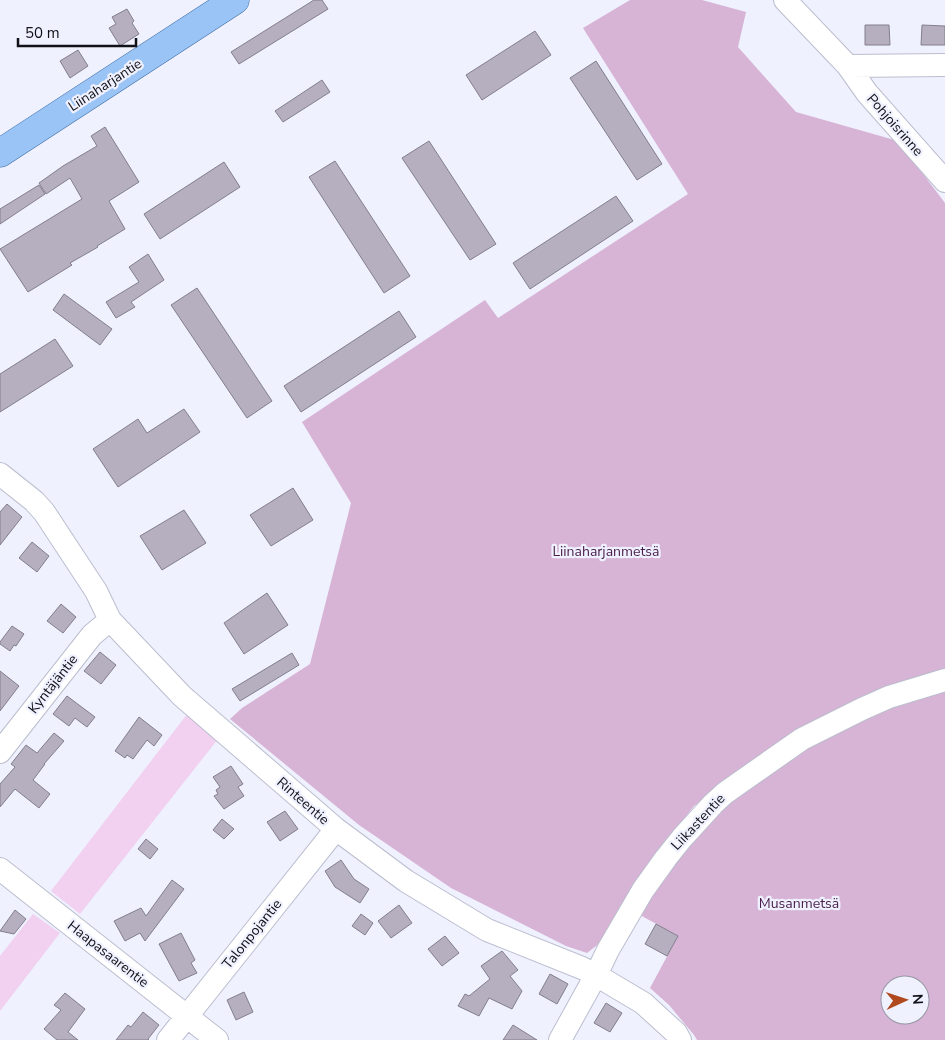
<svg xmlns="http://www.w3.org/2000/svg" width="945" height="1040" font-family="'Nunito Sans',sans-serif">
  <rect width="100%" height="100%" fill="#eff1ff"/>
  <!-- green -->
  <path fill="#f2d0f0" d="M 188,713 L 218,739 L 80,914 L 51,891 Z
    M 33,914 L 60,933 L 0,1011 L 0,956 Z"/>
  <!-- forest -->
  <path fill="#d7b3d5" fill-rule="evenodd" d="M 630,0 L 702,0 L 746,12 L 738,47 L 796,112 L 898,141 L 945,203 L 945,669 L 857,699 L 772,747 L 694,806 L 633,884 L 605,939 L 587,953 L 566,946 L 451,888 L 359,825 L 230,719 L 242,708 L 310,664 L 351,503 L 302,422 L 485,300 L 498,318 L 688,194 L 583,28 Z
    M 945,690 L 945,1040 L 697,1040 L 694,1035 L 669,1005 L 650,988 L 678,936 L 640,915 L 664,877 L 715,812 L 817,741 L 901,703 ZM 890,985 L 920,985 L 920,1015 L 890,1015 Z"/>
  <!-- building -->
  <path fill="#b5afbf" stroke="#837e8d" d="M 314,0 L 322,0 L 328,9 L 239,64 L 231,52 Z
    M 127,9 L 134,21 L 132,23 L 139,34 L 120,46 L 109,28 L 116,24 L 112,17 Z
    M 865,25 L 889,25 L 890,45 L 865,45 Z
    M 922,25 L 945,26 L 945,45 L 921,45 Z
    M 535,31 L 551,55 L 482,100 L 466,75 Z
    M 78,50 L 88,66 L 70,78 L 60,61 Z
    M 596,61 L 662,164 L 637,180 L 570,78 Z
    M 322,80 L 330,92 L 283,122 L 275,111 Z
    M 105,127 L 139,182 L 109,201 L 125,229 L 97,246 L 98,247 L 70,263 L 72,265 L 28,292 L 0,249 L 82,199 L 70,178 L 46,194 L 39,183 L 63,166 L 97,146 L 91,136 Z
    M 429,141 L 496,244 L 470,260 L 402,158 Z
    M 335,161 L 410,276 L 384,293 L 309,177 Z
    M 224,162 L 240,187 L 160,239 L 144,214 Z
    M 39,185 L 45,194 L 0,224 L 0,209 Z
    M 616,196 L 633,221 L 530,289 L 513,263 Z
    M 148,254 L 164,280 L 131,302 L 135,307 L 116,318 L 106,302 L 139,282 L 129,267 Z
    M 197,288 L 272,401 L 247,418 L 171,305 Z
    M 64,294 L 112,329 L 100,345 L 53,310 Z
    M 399,311 L 416,337 L 301,412 L 284,386 Z
    M 55,339 L 73,366 L 0,412 L 0,374 Z
    M 184,409 L 200,432 L 118,487 L 93,449 L 138,419 L 147,433 Z
    M 293,488 L 313,520 L 271,546 L 250,515 Z
    M 7,504 L 22,517 L 0,545 L 0,512 Z
    M 184,510 L 206,543 L 162,570 L 140,536 Z
    M 32,542 L 49,556 L 37,572 L 19,558 Z
    M 267,593 L 288,625 L 244,654 L 224,623 Z
    M 61,604 L 76,617 L 63,633 L 47,621 Z
    M 12,626 L 24,634 L 16,646 L 14,645 L 10,651 L 0,644 L 0,642 Z
    M 100,652 L 116,665 L 101,684 L 84,671 Z
    M 292,653 L 299,665 L 240,701 L 232,689 Z
    M 0,671 L 19,686 L 0,711 Z
    M 67,696 L 95,717 L 87,727 L 75,718 L 69,726 L 53,714 Z
    M 139,717 L 162,735 L 154,746 L 147,740 L 133,759 L 127,755 L 125,758 L 115,751 Z
    M 54,733 L 64,741 L 44,764 L 45,764 L 33,780 L 50,794 L 39,808 L 15,789 L 0,807 L 0,784 L 15,767 L 11,764 L 26,745 L 37,753 Z
    M 231,766 L 243,784 L 238,787 L 244,796 L 224,809 L 214,796 L 218,794 L 216,790 L 220,787 L 213,777 Z
    M 285,811 L 298,829 L 280,841 L 267,822 Z
    M 222,819 L 234,829 L 224,839 L 213,830 Z
    M 146,839 L 158,849 L 150,859 L 138,849 Z
    M 341,860 L 354,879 L 369,889 L 360,903 L 335,887 L 325,871 Z
    M 172,880 L 184,889 L 145,941 L 140,933 L 125,941 L 114,921 L 141,908 L 146,916 Z
    M 399,905 L 412,923 L 391,938 L 378,921 Z
    M 15,910 L 26,919 L 14,934 L 0,931 Z
    M 361,914 L 373,923 L 365,935 L 352,926 Z
    M 656,924 L 678,936 L 667,956 L 645,944 Z
    M 181,933 L 195,960 L 191,963 L 197,973 L 179,981 L 159,944 Z
    M 445,936 L 459,953 L 442,966 L 428,949 Z
    M 502,951 L 518,970 L 510,976 L 522,991 L 512,1009 L 489,998 L 479,1016 L 458,1006 L 465,994 L 469,996 L 490,979 L 481,966 Z
    M 550,974 L 568,984 L 557,1004 L 539,994 Z
    M 244,992 L 253,1012 L 236,1020 L 227,1000 Z
    M 65,993 L 85,1009 L 68,1032 L 78,1040 L 57,1040 L 44,1029 L 61,1010 L 54,1005 Z
    M 606,1003 L 622,1013 L 610,1032 L 594,1023 Z
    M 143,1012 L 159,1025 L 148,1039 L 149,1040 L 116,1040 L 128,1025 L 131,1027 Z
    M 513,1025 L 537,1040 L 503,1040 Z"/>
  <g fill="none" stroke-linecap="round" stroke-linejoin="round">
    <defs>
      <path id="minor" d="M 785,0 L 848,66 L 867,93 L 945,181
        M 848,66 L 945,65
        M 0,474 L 34,501 L 44,512 L 96,591 L 110,620 L 182,696 L 336,829 L 406,881 L 487,930 L 582,968 L 596,975 L 643,1003 L 676,1033 L 680,1040
        M 0,752 L 92,635 L 110,620
        M 0,869 L 217,1040
        M 168,1040 L 336,829
        M 560,1040 L 596,975 L 608,950 L 643,890 L 666,858 L 682,838 L 713,804 L 725,793 L 802,739 L 862,709 L 889,697 L 945,680"/>
      <path id="major" d="M 0,153 L 235,0"/>
    </defs>
    <!-- minor casing -->
    <use href="#minor" stroke="#bbbece" stroke-width="24"/>
    <!-- major casing -->
    <use href="#major" stroke="#3e6ca3" stroke-width="29"/>
    <!-- minor -->
    <use href="#minor" stroke="#fff" stroke-width="22"/>
    <!-- major -->
    <use href="#major" stroke="#9ac4f5" stroke-width="28"/>
  </g>
  <g text-anchor="middle" dominant-baseline="central" stroke-width="4.5" stroke-linejoin="round" paint-order="stroke">
    <!-- street labels -->
    <g font-size="14" fill="#111217" stroke="#eff1ff">
      <text transform="translate(105 85) rotate(-33)">Liinaharjantie</text>
      <text transform="translate(895 125) rotate(49)">Pohjoisrinne</text>
      <text transform="translate(53 684) rotate(-52)">Kyntäjäntie</text>
      <text transform="translate(303 801) rotate(41)">Rinteentie</text>
      <text transform="translate(698 822) rotate(-47)">Liikastentie</text>
      <text transform="translate(252 934) rotate(-51)">Talonpojantie</text>
      <text transform="translate(108 954) rotate(38)">Haapasaarentie</text>
    </g>
    <!-- park labels -->
    <g font-size="14" fill="#4a1e4a" stroke="#eff1ff">
      <text x="606" y="551">Liinaharjanmetsä</text>
      <text x="799" y="903">Musanmetsä</text>
    </g>
  </g>
  <!-- north arrow -->
  <g transform="translate(905 1000) rotate(87)"><circle r="24" fill="#eff1ff" stroke="#9698a2"/>
  <path d="M0-4L9 19L0 12L-9 19Z" fill="#b04a1e"/>
  <text y="-8" font-size="14" font-weight="bold" text-anchor="middle" fill="#111217">N</text>
  </g>
  <!-- scale -->
  <path d="M18 38v8h118v-8" fill="none" stroke="#111217" stroke-width="2.5"/>
  <text x="25" y="38" font-size="15" fill="#111217" stroke="#eff1ff" stroke-width="4" paint-order="stroke">50 m</text>
</svg>
